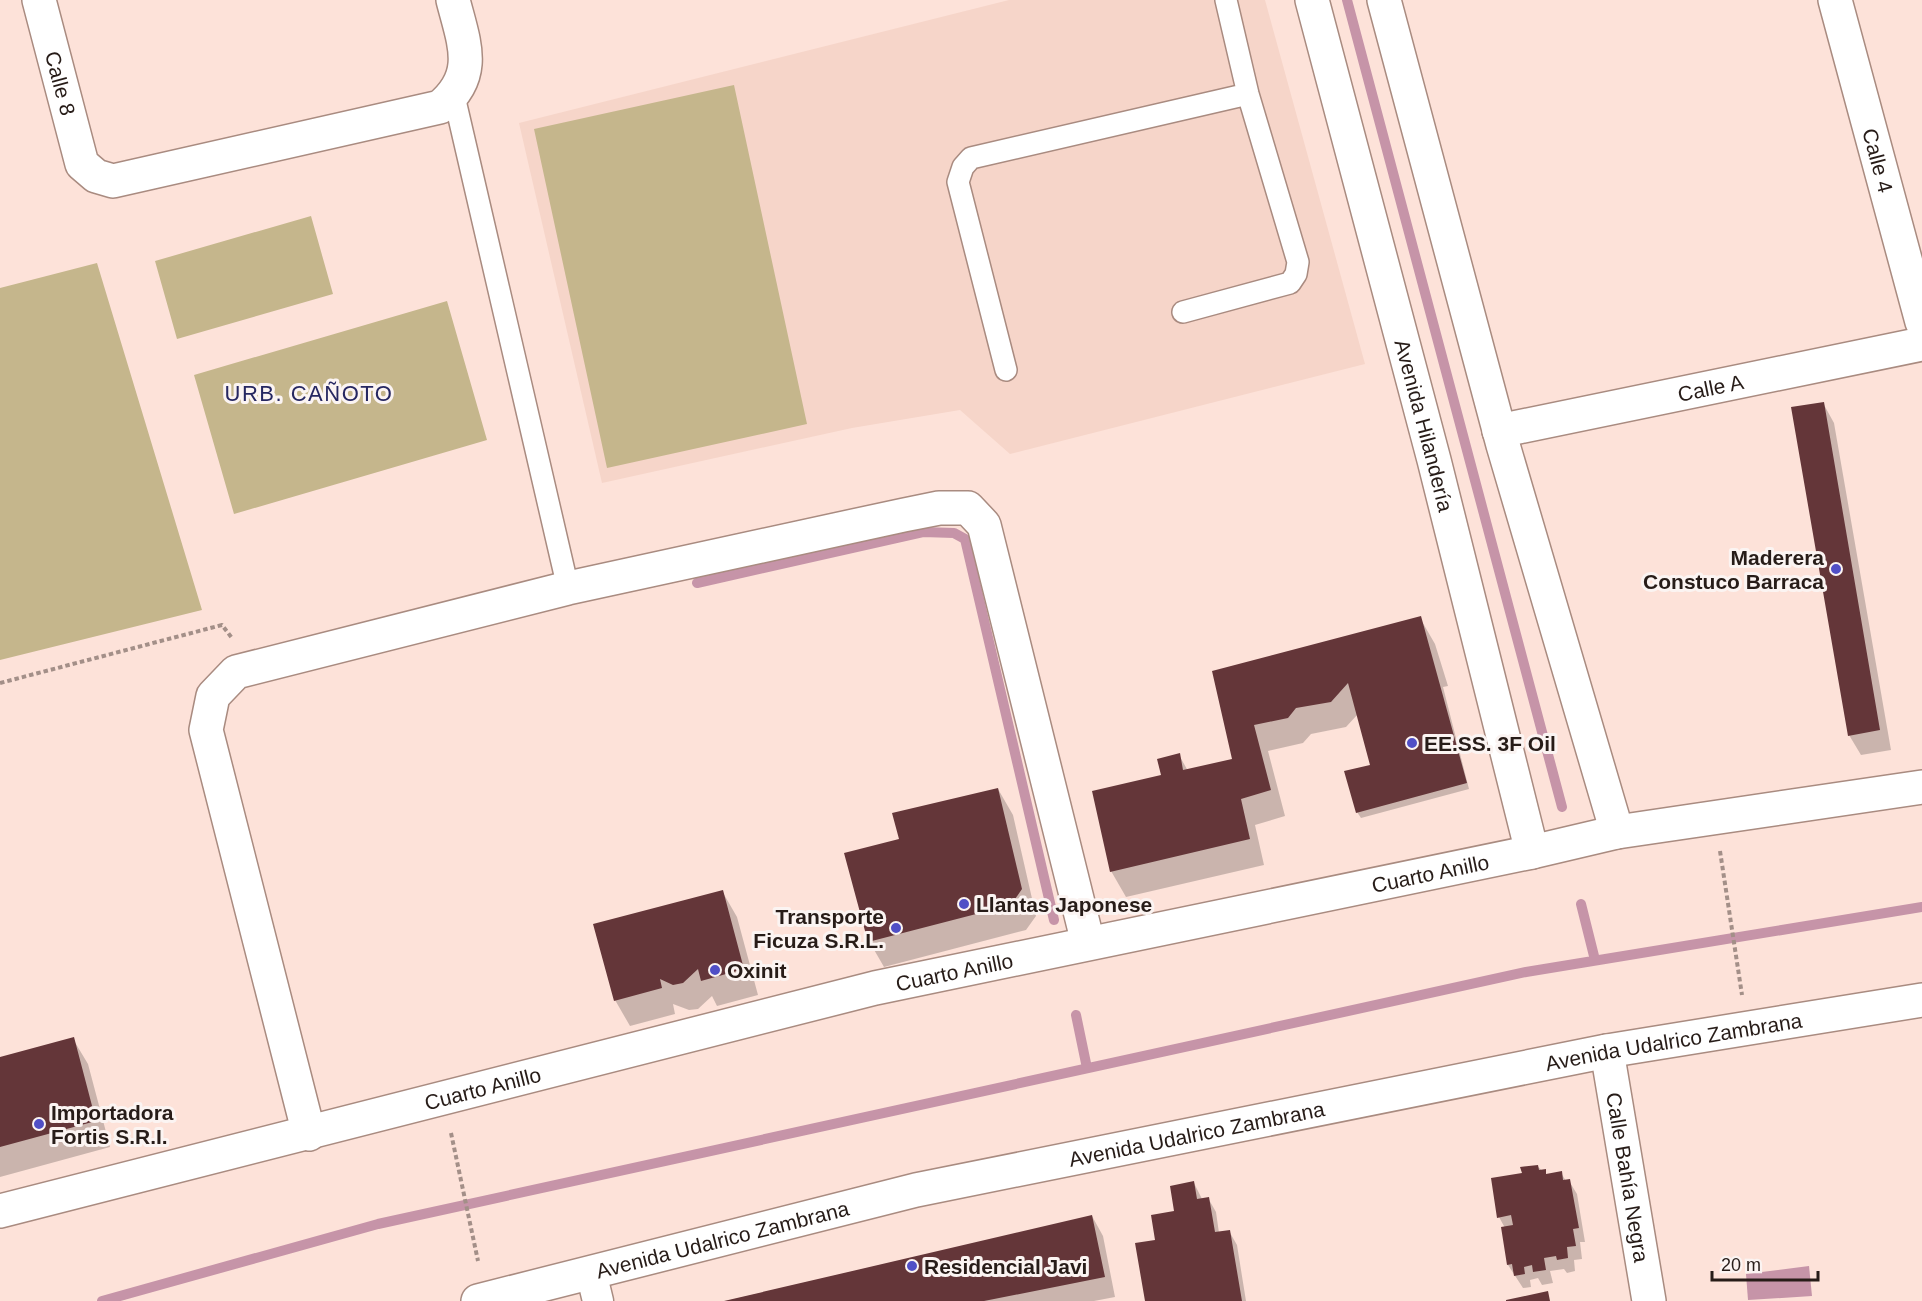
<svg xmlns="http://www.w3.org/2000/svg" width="1922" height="1301" font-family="Helvetica,sans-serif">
  <rect width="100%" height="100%" fill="#fde2d9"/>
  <!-- built -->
  <path fill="#f6d5c9" d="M 1009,0 L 1265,0 L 1365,364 L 1010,454 L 960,410 L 852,428 L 602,483 L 519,123 Z"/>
  <!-- green -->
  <path fill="#c5b68c" d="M 734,85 L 807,424 L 607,468 L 534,129 Z
    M 311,216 L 333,294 L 177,339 L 155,261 Z
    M 97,263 L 202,610 L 0,660 L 0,288 Z
    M 447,301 L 487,440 L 234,514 L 194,375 Z"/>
  <!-- water -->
  <path fill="#c694a8" d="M 1809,1266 L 1812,1296 L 1748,1300 L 1746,1274 Z"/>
  <!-- shadow -->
  <path fill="#0003" d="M 1823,403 L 1834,423 L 1891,750 L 1861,755 L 1849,735 Z
    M 1420,618 L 1435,644 L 1448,686 L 1443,687 L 1469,789 L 1361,818 L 1357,812 L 1371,766 L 1358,714 L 1346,727 L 1311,734 L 1303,743 L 1268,751 L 1285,816 L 1255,825 L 1264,865 L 1126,897 L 1111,871 L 1163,777 L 1179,755 L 1188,771 L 1234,760 L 1214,672 Z
    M 998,789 L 1013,815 L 1036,916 L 1026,930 L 884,967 L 869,941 Z
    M 722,891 L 737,917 L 758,995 L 717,1006 L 712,996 L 698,1009 L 689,1010 L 673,1004 L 675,1014 L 630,1026 L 615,1000 Z
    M 73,1039 L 88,1064 L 110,1147 L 0,1177 L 0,1059 Z
    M 1537,1166 L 1547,1175 L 1561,1173 L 1566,1181 L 1569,1181 L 1577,1194 L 1585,1242 L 1580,1242 L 1582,1259 L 1574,1260 L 1575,1271 L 1567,1273 L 1564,1269 L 1550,1271 L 1553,1283 L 1542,1285 L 1538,1278 L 1530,1280 L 1531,1287 L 1523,1288 L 1508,1265 L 1505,1228 L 1499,1217 L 1523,1175 Z
    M 1194,1183 L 1202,1199 L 1208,1198 L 1216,1212 L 1219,1233 L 1229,1231 L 1237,1245 L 1246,1301 L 1146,1301 L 1157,1241 Z
    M 1092,1216 L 1103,1236 L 1115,1297 L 1094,1301 L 726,1301 Z"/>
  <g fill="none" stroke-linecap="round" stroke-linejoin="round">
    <!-- stream -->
    <path stroke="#c694a8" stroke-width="10" d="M 1347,0 L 1562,807
      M 697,583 L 923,532 L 954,533 L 965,539 L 1054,920
      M 1581,904 L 1595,960
      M 1076,1015 L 1087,1068
      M 102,1301 L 378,1224 L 1526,972 L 1922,907"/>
  </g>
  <!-- building -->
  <path fill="#643639" d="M 1824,402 L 1880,730 L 1848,736 L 1791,407 Z
    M 1421,616 L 1467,783 L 1356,813 L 1344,771 L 1370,765 L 1348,683 L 1331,702 L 1296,708 L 1288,718 L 1254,725 L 1271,790 L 1241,799 L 1250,839 L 1110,872 L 1092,791 L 1161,775 L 1157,759 L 1180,753 L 1183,770 L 1232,759 L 1212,671 Z
    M 998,788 L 1022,889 L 1011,905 L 868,942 L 844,853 L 899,839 L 892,813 Z
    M 723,890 L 744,969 L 701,981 L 698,969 L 683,983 L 673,985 L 660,979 L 662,988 L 614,1001 L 593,924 Z
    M 74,1037 L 96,1121 L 0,1147 L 0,1057 Z
    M 1538,1165 L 1539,1170 L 1546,1169 L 1546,1174 L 1562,1171 L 1563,1180 L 1570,1179 L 1579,1228 L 1573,1229 L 1576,1246 L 1567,1247 L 1568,1258 L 1557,1260 L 1556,1256 L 1544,1258 L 1546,1270 L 1533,1272 L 1532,1265 L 1524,1267 L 1525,1274 L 1514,1276 L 1512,1264 L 1507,1265 L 1501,1227 L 1513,1225 L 1511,1215 L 1497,1218 L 1491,1178 L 1522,1173 L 1520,1167 Z
    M 1194,1181 L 1197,1199 L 1209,1197 L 1215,1232 L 1230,1230 L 1242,1301 L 1145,1301 L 1135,1243 L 1155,1240 L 1151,1215 L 1174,1211 L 1170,1186 Z
    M 1092,1215 L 1105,1277 L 984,1301 L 724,1301 Z
    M 1548,1291 L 1550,1301 L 1506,1301 L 1506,1300 Z"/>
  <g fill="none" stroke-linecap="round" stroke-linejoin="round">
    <defs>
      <path id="service" d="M 454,96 L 568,588
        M 1183,312 L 1290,283 L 1296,274 L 1298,262 L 1248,94 L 1226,0
        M 1006,370 L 958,182 L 963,167 L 971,158 L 1248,94"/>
      <path id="pedestrian" d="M 591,1272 L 598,1301"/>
      <g id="minor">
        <path id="s1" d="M 39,0 L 82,164 L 96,176 L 113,181 L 440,107 C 479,75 464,43 453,0"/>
        <path id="s2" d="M 1835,0 L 1922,322"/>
        <path id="s3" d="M 1499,431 L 1922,344"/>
        <path d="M 309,1134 L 206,730 L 213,696 L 236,672 L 568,588 L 904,515 L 939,508 L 968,508 L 984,525 L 1088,943"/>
      </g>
      <g id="tertiary">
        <path id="s4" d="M 1312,0 L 1434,460 L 1532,852"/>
        <path d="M 1384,0 L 1503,445 L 1617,832"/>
        <path id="s5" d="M 1607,1051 L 1649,1301"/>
      </g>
      <g id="trunk">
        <path id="s6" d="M 0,1211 L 875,988 L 1532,852 L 1617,832 L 1922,787"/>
        <path id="s7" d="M 478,1301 L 916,1190 L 1607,1051 L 1922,1000"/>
      </g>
    </defs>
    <!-- service casing -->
    <use href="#service" stroke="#a98b80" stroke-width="24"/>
    <!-- pedestrian casing -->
    <use href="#pedestrian" stroke="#a98b80" stroke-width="33"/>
    <!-- minor casing -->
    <use href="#minor" stroke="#a98b80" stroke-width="36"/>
    <!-- tertiary casing -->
    <use href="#tertiary" stroke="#a98b80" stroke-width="36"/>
    <!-- trunk casing -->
    <use href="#trunk" stroke="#a98b80" stroke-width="36"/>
    <!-- path -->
    <path stroke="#a38f88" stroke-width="4" stroke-dasharray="4.5 3" stroke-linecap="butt" d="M 0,683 L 222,625 L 232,638
      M 1720,851 L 1742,995
      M 451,1133 L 478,1261"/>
    <!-- service -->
    <use href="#service" stroke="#fff" stroke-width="21"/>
    <!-- pedestrian -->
    <use href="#pedestrian" stroke="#fff" stroke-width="30"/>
    <!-- minor -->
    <use href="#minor" stroke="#fff" stroke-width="33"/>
    <!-- tertiary -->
    <use href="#tertiary" stroke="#fff" stroke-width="33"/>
    <!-- trunk -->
    <use href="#trunk" stroke="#fff" stroke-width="33"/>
  </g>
  <!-- markers -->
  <g fill="#504fc6" stroke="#fbf4f2" stroke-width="2">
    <circle cx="1836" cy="569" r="6"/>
    <circle cx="1412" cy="743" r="6"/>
    <circle cx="964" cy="904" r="6"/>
    <circle cx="896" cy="928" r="6"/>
    <circle cx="715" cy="970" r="6"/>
    <circle cx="39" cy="1124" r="6"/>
    <circle cx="912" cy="1266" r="6"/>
  </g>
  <g text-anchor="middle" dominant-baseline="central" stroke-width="6" stroke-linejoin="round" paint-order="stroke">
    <!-- street labels -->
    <g font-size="21" fill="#271c18" stroke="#fbf4f2">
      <text stroke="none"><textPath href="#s1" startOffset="86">Calle 8</textPath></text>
      <text stroke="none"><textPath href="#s2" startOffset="166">Calle 4</textPath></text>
      <text stroke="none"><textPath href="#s3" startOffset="216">Calle A</textPath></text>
      <text stroke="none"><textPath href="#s4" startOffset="440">Avenida Hilandería</textPath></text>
      <text stroke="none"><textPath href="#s6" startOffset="1470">Cuarto Anillo</textPath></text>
      <text stroke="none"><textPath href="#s6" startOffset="984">Cuarto Anillo</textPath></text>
      <text stroke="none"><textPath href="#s7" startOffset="1224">Avenida Udalrico Zambrana</textPath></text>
      <text stroke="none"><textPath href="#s6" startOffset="498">Cuarto Anillo</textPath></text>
      <text stroke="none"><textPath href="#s7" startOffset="738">Avenida Udalrico Zambrana</textPath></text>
      <text stroke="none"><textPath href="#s5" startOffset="128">Calle Bahía Negra</textPath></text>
      <text stroke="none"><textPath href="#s7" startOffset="252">Avenida Udalrico Zambrana</textPath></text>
    </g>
    <!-- poi labels -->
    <g font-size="21" font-weight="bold" fill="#271c18" stroke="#fbf4f2" text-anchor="start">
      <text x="1824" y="557" text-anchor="end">Maderera<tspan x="1824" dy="24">Constuco Barraca</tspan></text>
      <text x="1424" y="743">EE.SS. 3F Oil</text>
      <text x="976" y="904">Llantas Japonese</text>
      <text x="884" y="916" text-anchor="end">Transporte<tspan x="884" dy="24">Ficuza S.R.L.</tspan></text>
      <text x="727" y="970">Oxinit</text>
      <text x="51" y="1112">Importadora<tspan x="51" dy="24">Fortis S.R.I.</tspan></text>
      <text x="924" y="1266">Residencial Javi</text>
    </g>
    <!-- neighbourhood labels -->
    <g font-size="22" letter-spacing="1.5" fill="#262761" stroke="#fbf4f2">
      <text x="309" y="393">URB. CAÑOTO</text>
    </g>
  </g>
  <!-- scale -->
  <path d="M1712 1271v9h106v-9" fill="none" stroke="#271c18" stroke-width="3"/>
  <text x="1721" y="1271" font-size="18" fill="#271c18" stroke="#fbf4f2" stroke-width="4.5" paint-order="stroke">20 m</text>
</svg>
